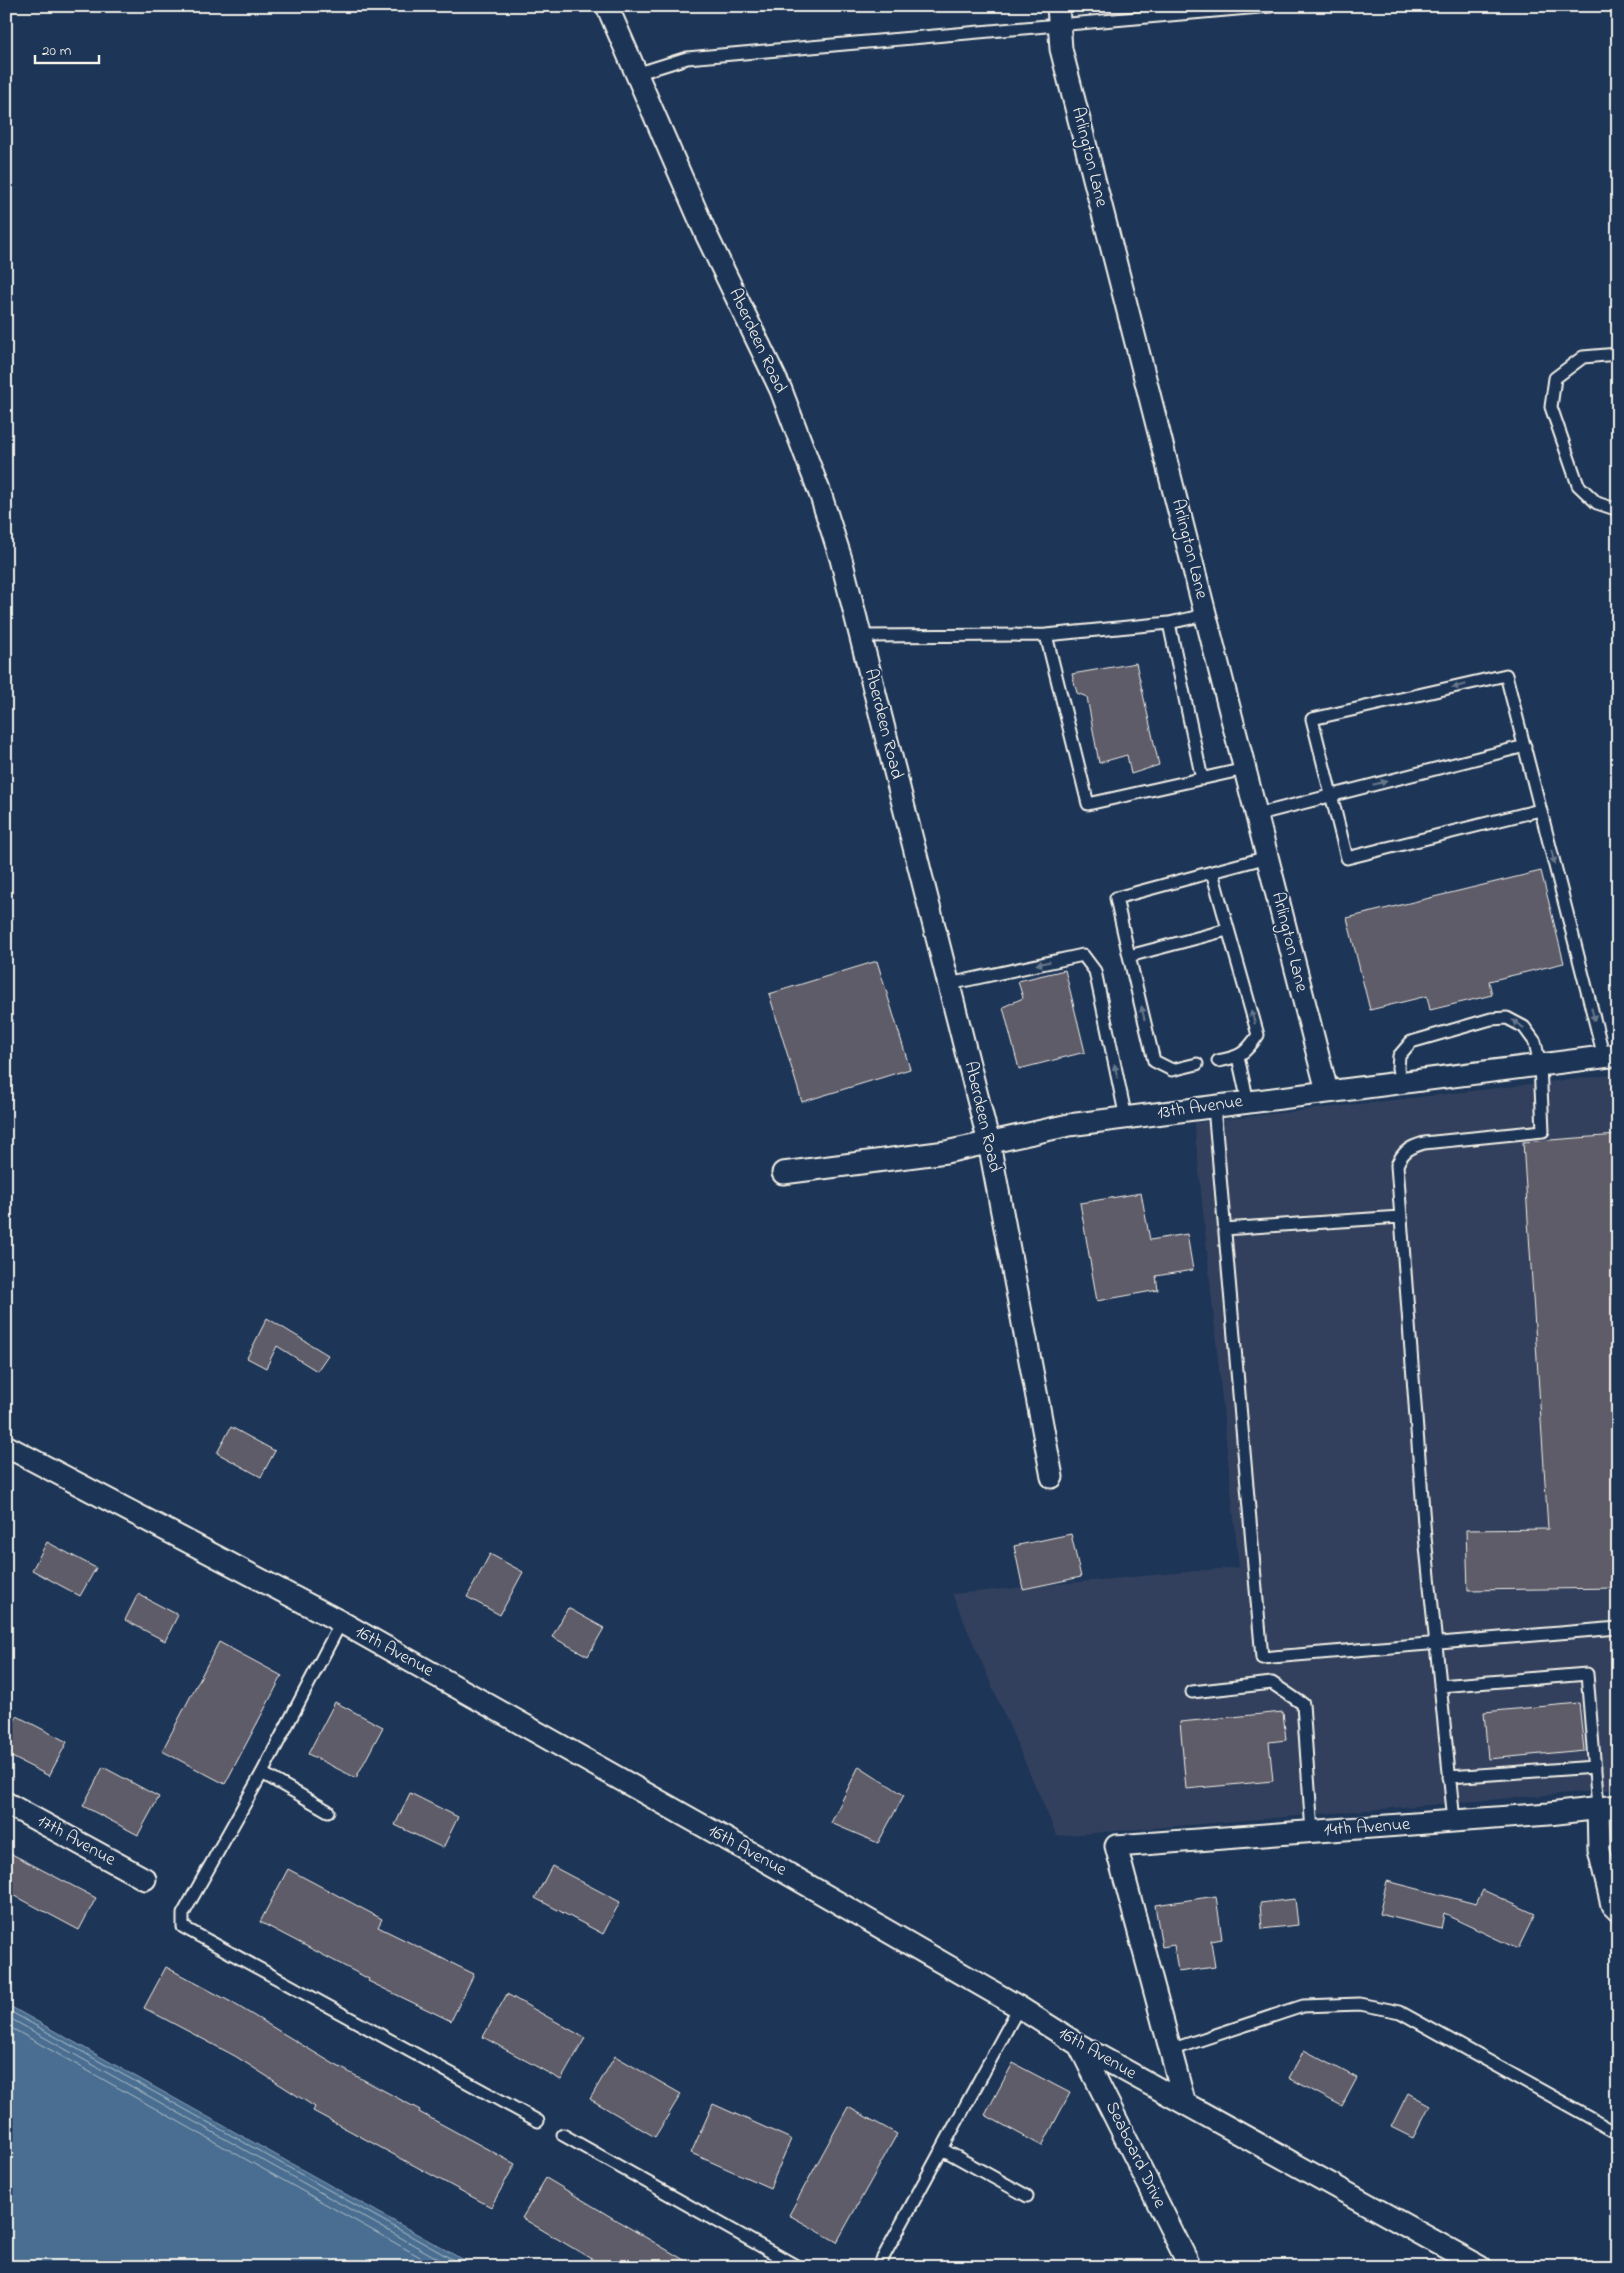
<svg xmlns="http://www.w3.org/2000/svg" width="1624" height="2273" font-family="'Indie Flower',sans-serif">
  <rect width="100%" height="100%" fill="#1d3557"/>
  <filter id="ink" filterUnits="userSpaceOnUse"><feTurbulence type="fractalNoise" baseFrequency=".02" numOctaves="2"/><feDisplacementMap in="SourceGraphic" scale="10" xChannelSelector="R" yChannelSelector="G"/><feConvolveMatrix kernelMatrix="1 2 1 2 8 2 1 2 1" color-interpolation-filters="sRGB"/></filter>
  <g filter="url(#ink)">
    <!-- built -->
    <path fill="#30415d" d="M 1618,1074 L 1618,1789 L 1057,1836 L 952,1594 L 1239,1567 L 1194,1123 Z"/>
    <!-- water -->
    <path fill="#496e91" stroke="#8da2b4" d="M 6,2004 L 476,2267 L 6,2267 Z"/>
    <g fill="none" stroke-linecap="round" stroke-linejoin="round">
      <!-- shore -->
      <path stroke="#b0bdc5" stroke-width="1" d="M 6,2009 L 466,2267
        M 6,2016 L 453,2267
        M 6,2025 L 438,2267"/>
    </g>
    <!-- building -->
    <path fill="#5e5c6a" stroke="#f4f1e8" d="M 1136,663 L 1159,765 L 1131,774 L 1127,755 L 1099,763 L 1087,697 L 1077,693 L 1072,674 Z
      M 1541,871 L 1564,963 L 1489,981 L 1492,995 L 1430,1010 L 1427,996 L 1370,1010 L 1347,918 Z
      M 877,961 L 910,1069 L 802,1102 L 769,994 Z
      M 1065,970 L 1085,1052 L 1019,1069 L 1003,1007 L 1023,998 L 1018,981 Z
      M 1618,1135 L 1618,1588 L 1468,1590 L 1466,1530 L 1548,1529 L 1523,1142 Z
      M 1141,1193 L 1150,1240 L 1187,1234 L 1193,1270 L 1156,1276 L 1158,1290 L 1097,1301 L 1080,1203 Z
      M 267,1318 L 328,1355 L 317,1371 L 277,1346 L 266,1368 L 247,1358 Z
      M 231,1427 L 275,1451 L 261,1477 L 217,1453 Z
      M 1071,1534 L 1081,1577 L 1023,1589 L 1014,1546 Z
      M 47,1542 L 96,1568 L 80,1596 L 32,1570 Z
      M 490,1554 L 523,1572 L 500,1615 L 467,1597 Z
      M 138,1594 L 178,1615 L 165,1641 L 125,1620 Z
      M 568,1608 L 604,1628 L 588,1656 L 552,1637 Z
      M 219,1642 L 282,1676 L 225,1784 L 162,1751 Z
      M 335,1702 L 383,1727 L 356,1778 L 308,1754 Z
      M 1579,1703 L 1584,1750 L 1488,1759 L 1484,1712 Z
      M 1283,1712 L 1286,1740 L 1269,1742 L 1273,1781 L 1186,1789 L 1180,1722 Z
      M 17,1716 L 67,1742 L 49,1776 L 6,1754 L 6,1736 Z
      M 859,1766 L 904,1795 L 878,1843 L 831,1823 Z
      M 103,1767 L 159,1797 L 138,1835 L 83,1806 Z
      M 410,1793 L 458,1817 L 443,1848 L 395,1825 Z
      M 6,1851 L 96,1898 L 79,1930 L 6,1891 Z
      M 552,1866 L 620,1902 L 603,1934 L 535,1898 Z
      M 288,1869 L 382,1919 L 378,1927 L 474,1974 L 451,2021 L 368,1981 L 369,1979 L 260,1922 Z
      M 1387,1881 L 1476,1904 L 1483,1890 L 1535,1914 L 1518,1949 L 1444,1914 L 1441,1929 L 1379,1914 Z
      M 1216,1896 L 1222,1939 L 1211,1941 L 1215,1967 L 1178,1972 L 1174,1945 L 1162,1947 L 1155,1905 Z
      M 1295,1899 L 1298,1925 L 1262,1929 L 1260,1903 Z
      M 166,1967 L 231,2002 L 332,2063 L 420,2110 L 419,2112 L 515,2164 L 491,2207 L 313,2111 L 315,2107 L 235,2056 L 144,2008 Z
      M 507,1994 L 585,2038 L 561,2080 L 483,2037 Z
      M 1304,2050 L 1357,2078 L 1342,2106 L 1289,2078 Z
      M 615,2056 L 681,2094 L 655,2137 L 590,2099 Z
      M 1013,2063 L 1070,2093 L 1042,2146 L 985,2115 Z
      M 1408,2093 L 1430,2105 L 1413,2138 L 1391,2127 Z
      M 713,2104 L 791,2139 L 770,2188 L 691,2153 Z
      M 848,2107 L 897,2134 L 837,2242 L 789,2215 Z
      M 546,2178 L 611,2217 L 696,2267 L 605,2267 L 522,2218 Z"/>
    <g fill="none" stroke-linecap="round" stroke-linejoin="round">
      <defs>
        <path id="lane" d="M 636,74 L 687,58 L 1271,6
          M 1618,354 L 1583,357 L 1555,378 L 1551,407 L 1578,485 L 1597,503 L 1618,510
          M 1205,615 L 1169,623 L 1046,635 L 1088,804 L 1245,769
          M 1169,623 L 1202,779
          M 862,636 L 1046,635
          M 1540,810 L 1347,858 L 1312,719 L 1506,675 L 1604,1057
          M 1255,815 L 1525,746
          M 1212,872 L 1268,857
          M 1129,956 L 1116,898 L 1212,872 L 1258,1035 C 1245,1054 1240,1057 1218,1061
          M 949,984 L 1083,955 L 1095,971 L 1126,1118
          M 1238,1057 L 1248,1102
          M 1197,1064 L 1172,1070 L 1154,1061 L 1129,956 L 1227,930
          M 1401,1083 L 1398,1068 L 1399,1056 L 1411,1042 L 1491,1019 L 1507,1018 L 1524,1027 L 1535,1042 L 1540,1065 L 1543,1131 L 1424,1143 C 1410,1147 1403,1151 1397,1165 L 1425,1537 L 1454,1821
          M 1214,1107 L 1262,1658 L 1618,1628
          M 1224,1229 L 1400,1217
          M 341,1622 L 262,1773 L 183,1914 L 183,1927 L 538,2121
          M 1440,1686 L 1587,1674 L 1598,1807
          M 1192,1692 L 1272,1683 L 1303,1704 L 1312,1832
          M 262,1773 L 328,1811
          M 1449,1777 L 1595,1767
          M 1170,2050 L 1303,2006 L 1360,2004 L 1400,2012 L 1618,2133
          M 563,2135 L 798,2267
          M 942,2149 L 1027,2196
          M 878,2267 L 1019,2007"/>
        <path id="street" d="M 607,6 L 706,234 L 781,390 L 821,496 L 841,559 L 989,1143 L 1052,1477
          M 1058,6 L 1061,49 L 1327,1091
          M 783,1173 L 946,1152 L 1069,1125 L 1618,1055
          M 6,1446 L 341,1622 L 778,1868 L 1019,2007 L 1079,2045 L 1481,2267
          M 6,1803 L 145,1879
          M 1598,1807 L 1599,1850 L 1612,1905 L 1618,1911
          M 1079,2045 L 1190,2267
          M 1184,2101 L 1116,1846 L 1549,1814 L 1618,1806"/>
      </defs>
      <!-- lane casing -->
      <use href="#lane" stroke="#f4f1e8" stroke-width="15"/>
      <!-- street casing -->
      <use href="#street" stroke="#f4f1e8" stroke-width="25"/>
      <!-- lane -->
      <use href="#lane" stroke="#1d3557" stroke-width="11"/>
      <!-- street -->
      <use href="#street" stroke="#1d3557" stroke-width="21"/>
    </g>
    <!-- one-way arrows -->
    <defs><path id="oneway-solid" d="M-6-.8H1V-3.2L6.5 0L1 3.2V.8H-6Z" transform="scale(1.25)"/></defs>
    <g fill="#68778a">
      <use href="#oneway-solid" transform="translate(1459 686) rotate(167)"/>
      <use href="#oneway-solid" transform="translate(1380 783) rotate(-14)"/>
      <use href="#oneway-solid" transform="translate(1553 857) rotate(76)"/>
      <use href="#oneway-solid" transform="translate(1043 963) rotate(168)"/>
      <use href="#oneway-solid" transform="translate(1143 1013) rotate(-103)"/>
      <use href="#oneway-solid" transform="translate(1593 1014) rotate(76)"/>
      <use href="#oneway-solid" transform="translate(1253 1017) rotate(-106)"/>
      <use href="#oneway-solid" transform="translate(1518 1024) rotate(-147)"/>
      <use href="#oneway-solid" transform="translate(1116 1071) rotate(-102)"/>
    </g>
  </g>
  <g text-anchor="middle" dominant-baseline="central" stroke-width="4" stroke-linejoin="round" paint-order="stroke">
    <!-- street labels -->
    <g font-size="18" fill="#f4f1e8" stroke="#1d3557">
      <text transform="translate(1089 157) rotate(76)">Arlington Lane</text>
      <text transform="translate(757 341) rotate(65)">Aberdeen Road</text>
      <text transform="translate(1189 549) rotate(76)">Arlington Lane</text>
      <text transform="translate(883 724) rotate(76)">Aberdeen Road</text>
      <text transform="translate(1289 942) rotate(76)">Arlington Lane</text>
      <text transform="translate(1200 1108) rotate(-8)">13th Avenue</text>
      <text transform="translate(982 1117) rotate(77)">Aberdeen Road</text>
      <text transform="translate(394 1652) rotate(29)">16th Avenue</text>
      <text transform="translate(1367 1828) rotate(-4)">14th Avenue</text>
      <text transform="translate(76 1841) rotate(29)">17th Avenue</text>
      <text transform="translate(747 1851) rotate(29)">16th Avenue</text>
      <text transform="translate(1097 2054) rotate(30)">16th Avenue</text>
      <text transform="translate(1135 2155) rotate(64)">Seaboard Drive</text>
    </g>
  </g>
  <!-- margin -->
  <rect width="1624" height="2273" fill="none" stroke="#1d3557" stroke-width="25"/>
  <rect x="12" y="12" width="1599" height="2248" fill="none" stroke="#f4f1e8" stroke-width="2" filter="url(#ink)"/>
  <!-- scale -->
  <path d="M35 55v8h64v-8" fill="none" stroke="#f4f1e8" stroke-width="2.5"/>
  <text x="42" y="55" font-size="15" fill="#f4f1e8" stroke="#1d3557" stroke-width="4" paint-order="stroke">20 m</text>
</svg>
